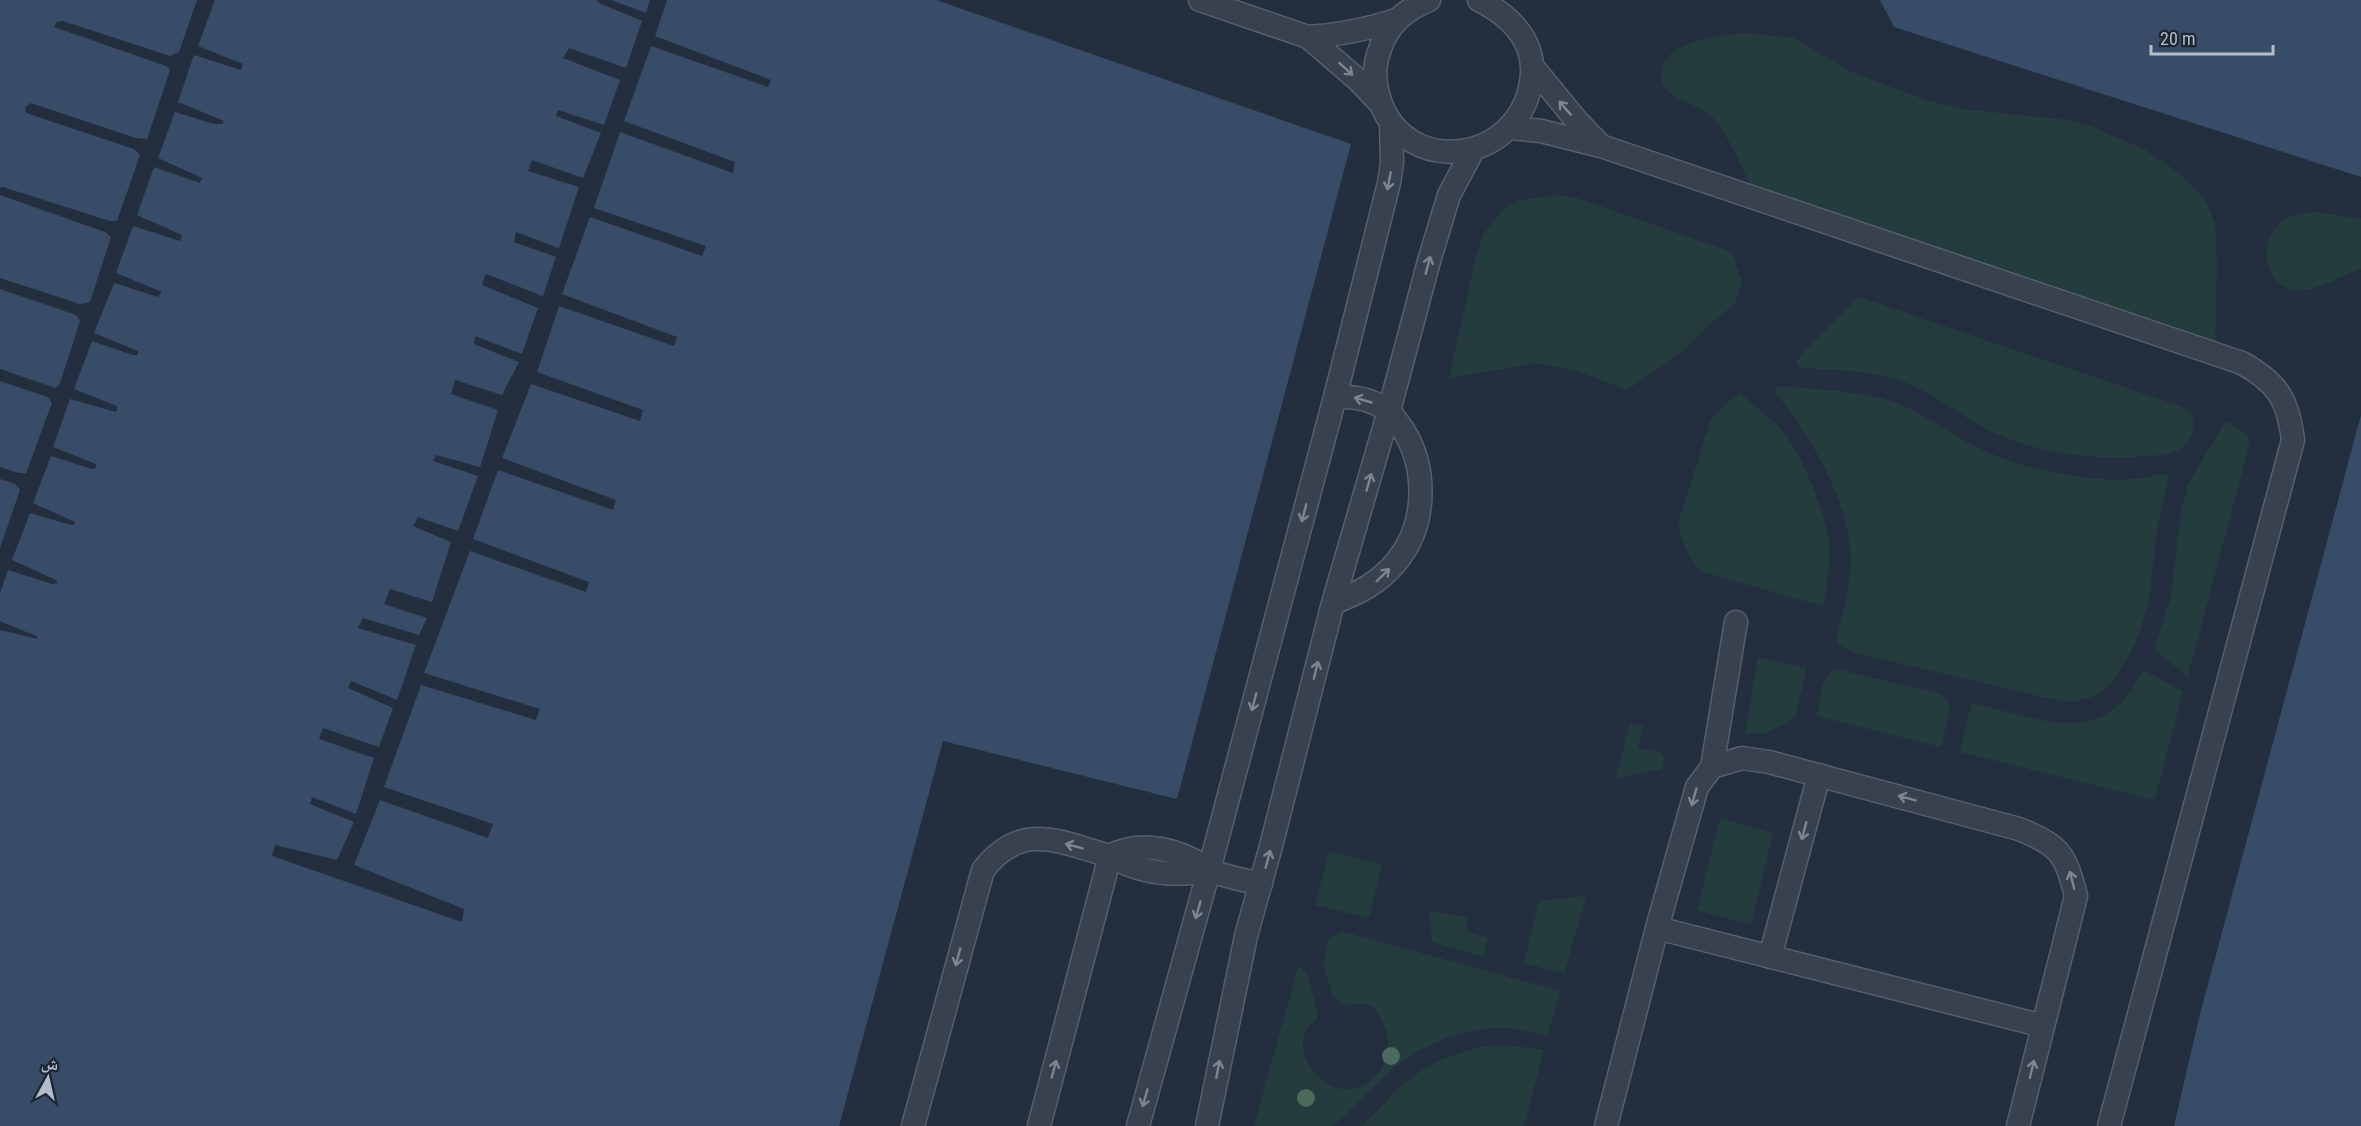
<svg xmlns="http://www.w3.org/2000/svg" width="2361" height="1126" font-family="'Roboto Condensed','Noto Naskh Arabic',sans-serif">
  <rect width="100%" height="100%" fill="#232f3e"/>
  <!-- green -->
  <path fill="#253c3f" d="M 1749,33 L 1794,38 L 1849,71 L 1926,100 L 1961,109 L 2068,120 L 2093,127 L 2144,149 L 2183,176 L 2204,199 L 2215,222 L 2217,262 L 2215,350 L 1754,192 C 1743,171 1729,136 1714,119 C 1701,104 1673,101 1664,87 C 1662,84 1662,78 1662,74 C 1660,41 1725,34 1749,33 Z
    M 1559,195 L 1580,199 L 1732,252 L 1742,282 L 1735,304 L 1706,327 L 1683,351 L 1627,390 L 1574,370 L 1536,363 L 1449,378 L 1476,256 L 1483,235 L 1501,211 L 1520,200 Z
    M 2318,212 L 2361,219 L 2361,269 C 2342,275 2324,287 2305,290 C 2266,295 2254,242 2282,221 C 2292,213 2306,213 2318,212 Z
    M 1859,297 L 2177,405 L 2188,410 L 2193,417 C 2196,447 2177,454 2150,456 C 2092,461 2033,454 1981,426 C 1954,411 1930,391 1901,381 C 1869,370 1834,370 1801,368 L 1796,364 L 1801,354 Z
    M 1784,386 C 1818,390 1866,391 1897,403 C 1922,413 1943,428 1965,441 C 1992,456 2021,466 2051,472 C 2081,478 2112,482 2142,478 C 2151,477 2161,472 2169,475 L 2157,530 L 2149,601 L 2141,628 L 2133,648 L 2117,676 L 2104,690 L 2094,696 L 2074,702 L 2055,700 L 1852,652 L 1839,644 L 1836,637 C 1842,615 1849,593 1850,570 C 1855,510 1812,437 1775,392 L 1776,387 Z
    M 1741,394 C 1754,405 1768,416 1780,428 C 1801,450 1829,520 1830,551 C 1830,569 1826,588 1823,606 L 1700,571 C 1688,555 1679,540 1679,520 L 1711,419 L 1726,403 Z
    M 2226,421 L 2238,428 L 2249,437 L 2249,446 L 2188,676 L 2154,650 L 2171,596 L 2181,510 L 2188,484 Z
    M 1758,657 L 1807,668 L 1795,717 L 1765,734 L 1745,733 Z
    M 1836,669 L 1942,694 L 1951,705 L 1941,747 L 1817,716 C 1820,700 1820,677 1836,669 Z
    M 2143,670 L 2183,691 L 2155,800 L 1960,752 L 1971,703 C 2041,718 2103,753 2143,670 Z
    M 1630,723 L 1643,726 L 1638,748 L 1662,753 L 1664,758 L 1661,769 L 1616,778 Z
    M 1720,818 L 1773,833 L 1751,925 L 1697,910 Z
    M 1329,851 L 1382,865 L 1369,918 L 1315,905 Z
    M 1586,896 L 1564,974 L 1524,963 L 1539,901 Z
    M 1429,911 L 1468,917 L 1466,931 L 1488,938 L 1484,957 L 1432,942 Z
    M 1341,931 L 1560,991 L 1548,1036 C 1537,1034 1527,1030 1516,1029 C 1477,1024 1435,1039 1403,1061 C 1380,1077 1360,1102 1339,1121 L 1331,1126 L 1254,1126 L 1298,967 L 1305,970 L 1308,975 L 1318,1016 C 1316,1022 1312,1022 1309,1026 C 1296,1044 1305,1067 1321,1079 C 1362,1112 1405,1059 1381,1019 C 1379,1014 1375,1007 1369,1005 C 1362,1002 1349,1005 1342,1005 L 1332,996 L 1323,962 L 1329,939 Z
    M 1485,1046 L 1514,1046 L 1544,1050 L 1524,1126 L 1360,1126 C 1373,1117 1383,1104 1394,1093 C 1422,1065 1448,1055 1485,1046 Z"/>
  <!-- water -->
  <path fill="#384c68" d="M 0,0 L 936,0 L 1351,144 L 1177,799 L 943,741 L 839,1126 L 0,1126 Z
    M 1880,0 L 2361,0 L 2361,177 L 1894,27 Z
    M 2361,415 L 2361,1126 L 2174,1126 L 2199,1018 Z"/>
  <!-- pier -->
  <path fill="#232f3e" d="M 197,0 L 215,0 L 198,46 L 243,64 L 241,70 L 194,55 L 178,102 L 224,121 L 222,124 L 214,124 L 175,112 L 158,158 L 202,178 L 200,183 L 154,167 L 137,215 L 182,235 L 180,241 L 133,226 L 116,273 L 162,292 L 158,297 L 114,283 L 94,333 L 138,351 L 138,355 L 133,355 L 92,341 L 74,389 L 117,406 L 117,410 L 116,412 L 70,399 L 53,447 L 96,464 L 96,468 L 92,469 L 51,456 L 33,503 L 75,522 L 75,524 L 71,525 L 30,513 L 12,560 L 56,580 L 58,583 L 52,584 L 8,570 L 0,593 L 0,548 L 20,490 L 15,484 L 0,479 L 0,467 L 19,473 L 26,473 L 52,403 L 48,397 L 0,381 L 0,369 L 56,388 L 60,383 L 80,321 L 76,315 L 0,289 L 0,278 L 80,304 L 90,302 L 111,237 L 105,232 L 0,195 L 0,188 L 3,187 L 110,221 L 117,221 L 140,155 L 134,149 L 26,113 L 25,107 L 31,103 L 136,138 L 147,139 L 170,70 L 166,66 L 54,27 L 57,22 L 63,21 L 170,56 L 179,52 Z
    M 598,0 L 611,0 L 646,13 L 650,0 L 667,0 L 655,36 L 771,80 L 768,87 L 651,46 L 624,121 L 735,162 L 733,173 L 620,132 L 594,208 L 706,246 L 702,256 L 590,217 L 562,294 L 677,337 L 674,346 L 559,306 L 537,372 L 643,410 L 640,421 L 531,384 L 502,458 L 616,500 L 613,510 L 498,470 L 473,539 L 589,582 L 586,592 L 470,551 L 424,673 L 540,709 L 536,720 L 421,685 L 384,787 L 493,824 L 488,838 L 380,800 L 354,865 L 464,909 L 462,922 L 272,856 L 275,845 L 337,860 L 354,822 L 310,804 L 312,797 L 356,814 L 374,758 L 319,739 L 323,728 L 379,747 L 393,708 L 348,688 L 351,681 L 397,700 L 416,645 L 358,628 L 363,618 L 419,635 L 427,618 L 384,604 L 390,589 L 432,602 L 451,542 L 413,526 L 418,517 L 458,531 L 478,476 L 433,461 L 436,455 L 480,467 L 498,410 L 451,394 L 455,380 L 502,395 L 519,362 L 474,344 L 475,336 L 522,354 L 538,308 L 482,285 L 486,274 L 543,296 L 556,257 L 514,242 L 516,232 L 559,248 L 579,187 L 528,171 L 532,160 L 583,178 L 601,133 L 556,116 L 558,110 L 604,125 L 620,80 L 563,58 L 569,48 L 626,68 L 642,21 L 597,2 Z
    M 0,621 L 36,636 L 38,639 L 0,630 Z"/>
  <g fill="none" stroke-linecap="round" stroke-linejoin="round">
    <defs>
      <path id="lane" d="M 1200,0 L 1308,37 L 1358,80 L 1379,102
        M 1429,0 C 1405,10 1388,24 1380,49 C 1374,64 1374,79 1378,94 C 1400,181 1526,166 1532,73 C 1534,38 1507,14 1479,0
        M 1308,37 C 1339,35 1366,30 1396,20
        M 1532,66 L 1577,121 L 1600,145
        M 1510,128 L 1541,131 L 1601,146 L 2242,363 C 2278,383 2288,400 2293,440 L 2109,1126
        M 1333,603 C 1359,593 1379,583 1397,561 C 1428,523 1428,463 1399,424 C 1395,419 1392,413 1387,410 C 1371,399 1354,396 1335,397
        M 1712,767 L 1736,622
        M 1110,856 C 1135,843 1165,846 1191,859 C 1198,862 1204,868 1211,871 C 1227,877 1244,880 1261,884
        M 1110,856 C 1141,873 1174,878 1209,870
        M 1657,928 L 2043,1026
        M 1770,957 L 1819,775
        M 913,1126 L 983,870 C 1022,820 1059,842 1110,856 L 1039,1126
        M 1138,1126 L 1209,870 L 1335,397 L 1389,183 L 1392,163 L 1391,123
        M 1207,1126 L 1246,936 L 1271,846 L 1333,603 L 1389,411 L 1429,261 L 1449,195 L 1473,150
        M 1606,1126 L 1657,928 L 1697,787 L 1712,767 L 1742,758 L 1769,762 L 2019,829 C 2060,846 2065,853 2076,896 L 2018,1126"/>
    </defs>
    <!-- lane casing -->
    <use href="#lane" stroke="#565f6c" stroke-width="25"/>
    <!-- lane -->
    <use href="#lane" stroke="#38414e" stroke-width="22"/>
  </g>
  <!-- trees -->
  <g fill="#4a6a5c">
    <circle cx="1391" cy="1056" r="9"/>
    <circle cx="1306" cy="1098" r="9"/>
  </g>
  <!-- one-way arrows -->
  <defs><path id="oneway-shaft" d="M-6 0H5M1.5-3L5.5 0L1.5 3" fill="none" stroke-width="1.6" stroke-linecap="round" stroke-linejoin="round" transform="scale(1.5)"/></defs>
  <g stroke="#7c8592">
    <use href="#oneway-shaft" transform="translate(1346 69) rotate(42)"/>
    <use href="#oneway-shaft" transform="translate(1565 108) rotate(-131)"/>
    <use href="#oneway-shaft" transform="translate(1389 181) rotate(101)"/>
    <use href="#oneway-shaft" transform="translate(1428 265) rotate(-75)"/>
    <use href="#oneway-shaft" transform="translate(1363 400) rotate(-164)"/>
    <use href="#oneway-shaft" transform="translate(1369 482) rotate(-74)"/>
    <use href="#oneway-shaft" transform="translate(1304 513) rotate(105)"/>
    <use href="#oneway-shaft" transform="translate(1383 575) rotate(-44)"/>
    <use href="#oneway-shaft" transform="translate(1316 670) rotate(-76)"/>
    <use href="#oneway-shaft" transform="translate(1254 702) rotate(105)"/>
    <use href="#oneway-shaft" transform="translate(1694 797) rotate(106)"/>
    <use href="#oneway-shaft" transform="translate(1907 798) rotate(-165)"/>
    <use href="#oneway-shaft" transform="translate(1804 831) rotate(105)"/>
    <use href="#oneway-shaft" transform="translate(1074 846) rotate(-165)"/>
    <use href="#oneway-shaft" transform="translate(1268 859) rotate(-75)"/>
    <use href="#oneway-shaft" transform="translate(2072 880) rotate(-104)"/>
    <use href="#oneway-shaft" transform="translate(1198 910) rotate(106)"/>
    <use href="#oneway-shaft" transform="translate(958 957) rotate(105)"/>
    <use href="#oneway-shaft" transform="translate(1054 1069) rotate(-75)"/>
    <use href="#oneway-shaft" transform="translate(1218 1069) rotate(-79)"/>
    <use href="#oneway-shaft" transform="translate(2032 1069) rotate(-76)"/>
    <use href="#oneway-shaft" transform="translate(1145 1098) rotate(106)"/>
  </g>
  <!-- north arrow -->
  <g transform="translate(48 1078) rotate(8)" stroke="#1d2633" stroke-width="4.5" paint-order="stroke">
  <path d="M0-4.5L10 22L0 15L-10 22Z" fill="#b3bcc9"/>
  <text y="-9" font-size="16" font-weight="bold" text-anchor="middle" fill="#b3bcc9">ش</text>
  </g>
  <!-- scale -->
  <path d="M2151 45v9h122v-9" fill="none" stroke="#b3bcc9" stroke-width="3"/>
  <text x="2160" y="45" font-size="18" fill="#b3bcc9" stroke="#1d2633" stroke-width="4.5" paint-order="stroke">20 m</text>
</svg>
